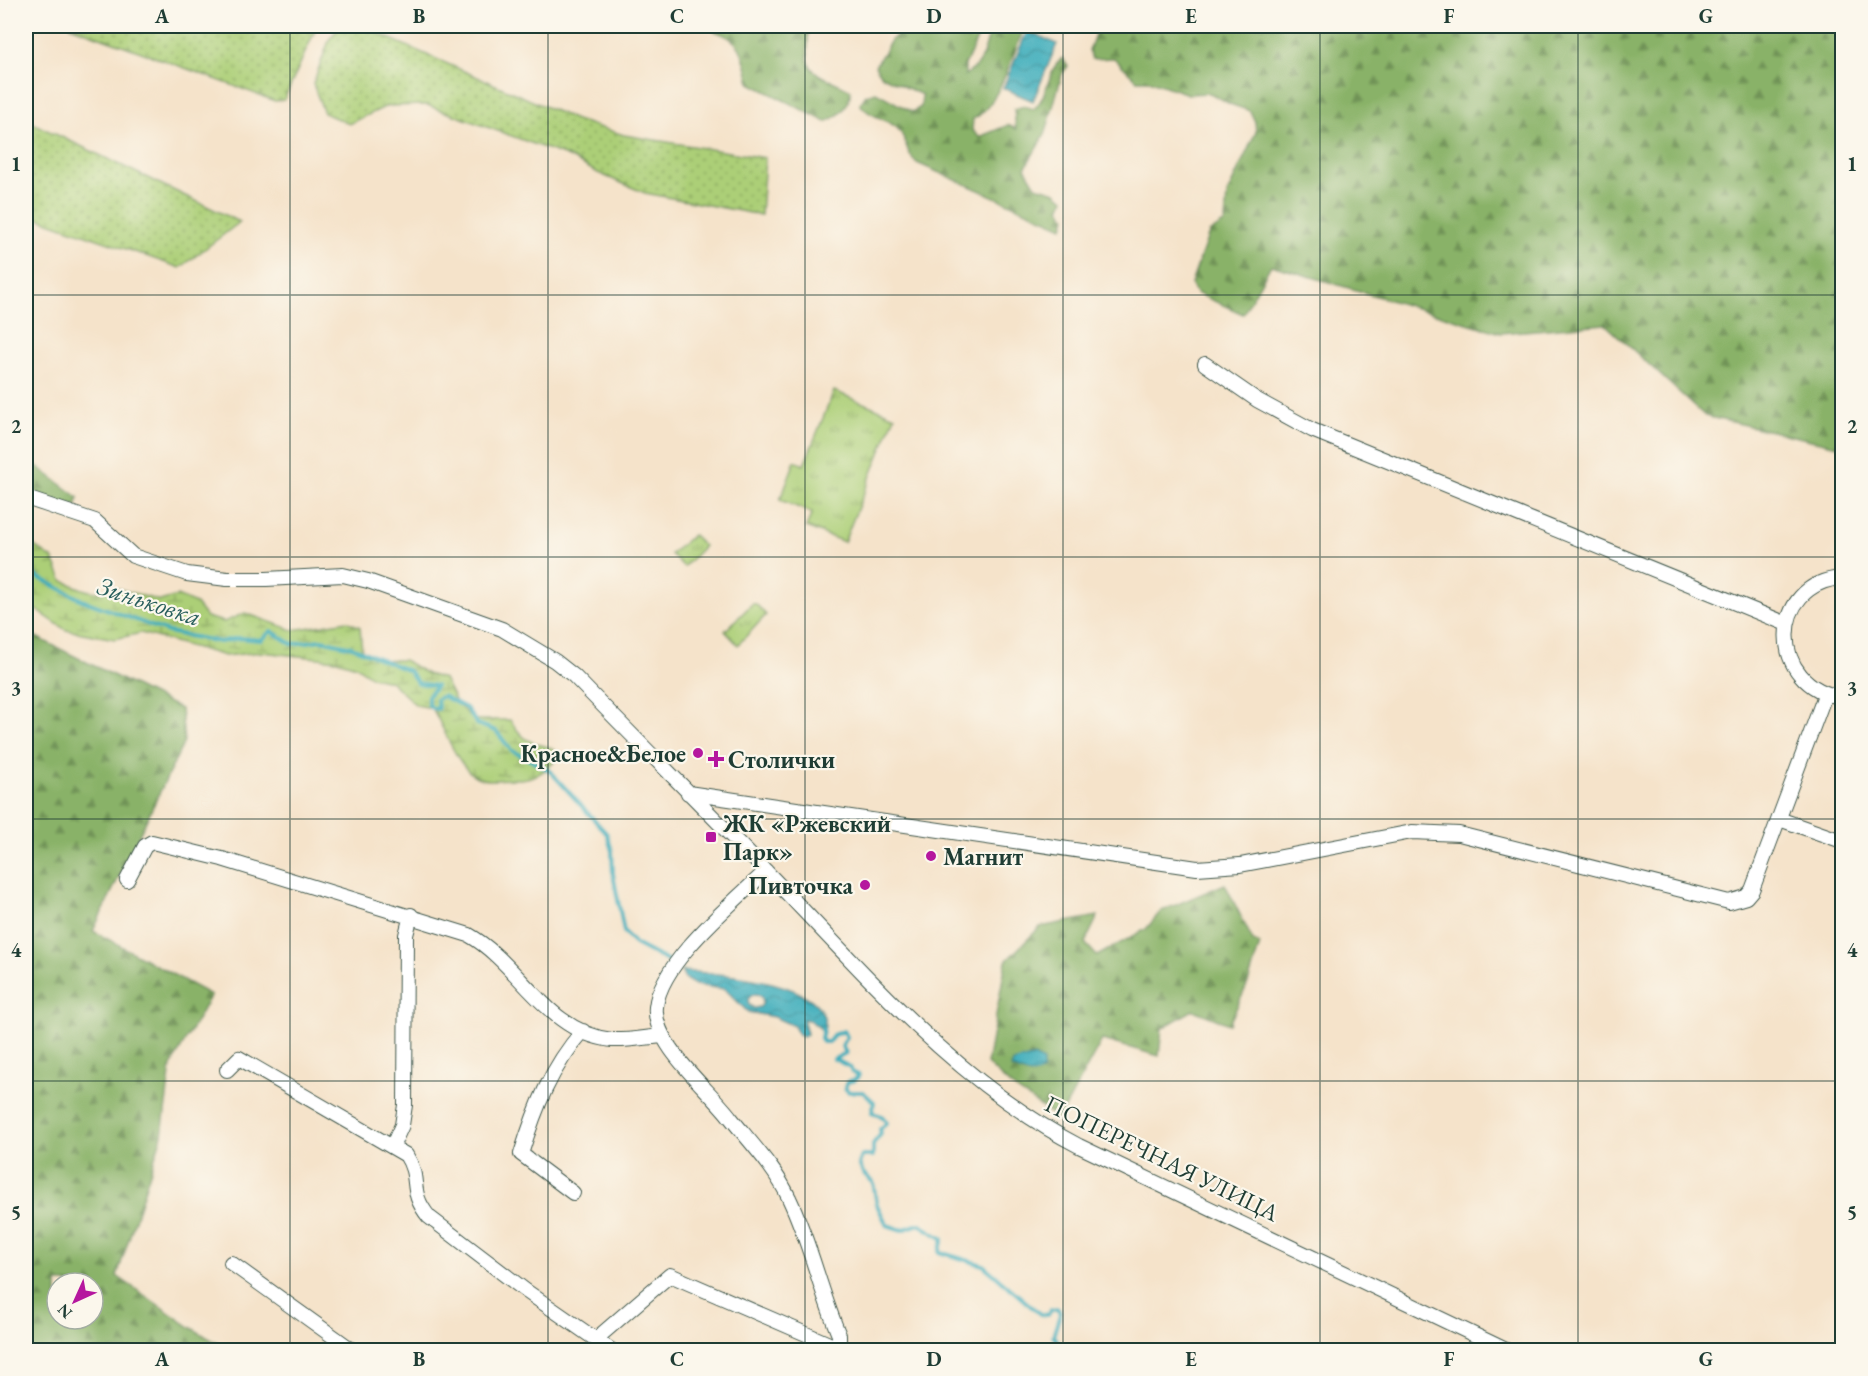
<svg xmlns="http://www.w3.org/2000/svg" width="1868" height="1376" font-family="'EB Garamond',serif">
  <defs>
    <pattern id="grass-dots" width="8" height="8" patternUnits="userSpaceOnUse" patternTransform="scale(1.5)"><rect width="8" height="8" fill="#accf77"/><path d="M2 2h.1M6 6h.1" fill="none" stroke="#8ba962" stroke-width="1.8" stroke-linecap="round"/></pattern>
    <pattern id="forest-firs" width="22" height="20" patternUnits="userSpaceOnUse" patternTransform="scale(1.5)"><rect width="22" height="20" fill="#89b268"/><path d="M5 1l3.5 6h-7zM16 11l3.5 6h-7z" fill="#6f9256"/></pattern>
    <pattern id="wetland-marsh" width="20" height="14" patternUnits="userSpaceOnUse" patternTransform="scale(1.5)"><rect width="20" height="14" fill="#accf77"/><path d="M1 5h8M5 5V1M11 12h8M15 12V8" fill="none" stroke="#8ba962"/></pattern>
    <pattern id="park-tufts" width="24" height="20" patternUnits="userSpaceOnUse" patternTransform="scale(1.5)"><rect width="24" height="20" fill="#accf77"/><path d="M3 7l-1-3M5 7V3M7 7l1-3M15 17l-1-3M17 17v-4M19 17l1-3" fill="none" stroke="#8ba962"/></pattern>
    <pattern id="water-waves" width="16" height="10" patternUnits="userSpaceOnUse" patternTransform="scale(1.5)"><rect width="16" height="10" fill="#3faebc"/><path d="M0 5q4-4 8 0t8 0" fill="none" stroke="#348f9a"/></pattern>
  </defs>
  <rect width="100%" height="100%" fill="#fbf7ec"/>
  <filter id="ink" filterUnits="userSpaceOnUse"><feTurbulence type="fractalNoise" baseFrequency=".0167" numOctaves="2"/><feDisplacementMap in="SourceGraphic" scale="12" xChannelSelector="R" yChannelSelector="G"/><feConvolveMatrix kernelMatrix="1 2 1 2 8 2 1 2 1" color-interpolation-filters="sRGB"/></filter>
  <filter id="wash" filterUnits="userSpaceOnUse"><feTurbulence type="fractalNoise" baseFrequency=".008" numOctaves="4" result="noise"/><feDisplacementMap in="SourceGraphic" scale="24" xChannelSelector="R" yChannelSelector="G"/><feGaussianBlur stdDeviation="1.35" result="paint"/><feColorMatrix in="noise" values="0 0 0 0 0 0 0 0 0 0 0 0 0 0 0 0 0 1.4 0 .05"/><feComposite in="paint" operator="in"/></filter>
  <g filter="url(#wash)">
    <rect width="100%" height="100%" fill="#f5e3ca"/>
    <!-- grass -->
    <path fill="url(#grass-dots)" stroke="#668656" stroke-width="1.5" d="M 70,26 L 317,26 L 284,100 L 275,101 Z
      M 341,26 L 361,26 L 576,120 L 624,135 L 765,158 L 761,215 L 645,193 L 598,173 L 569,157 L 427,105 L 387,106 L 349,124 L 324,113 L 313,84 L 330,38 Z
      M 26,120 L 240,222 L 180,268 L 26,214 Z"/>
    <!-- forest -->
    <path fill="url(#forest-firs)" stroke="#54784e" stroke-width="1.5" fill-rule="evenodd" d="M 701,26 L 809,26 C 805,77 807,68 851,90 C 849,107 841,115 826,122 L 750,83 C 741,43 740,39 701,26 Z
      M 908,26 L 983,26 L 965,65 L 965,75 C 984,65 986,44 991,26 L 1025,26 C 1014,51 998,108 973,119 L 972,130 L 979,137 L 1008,125 L 1016,129 L 1014,109 L 1024,106 L 1034,109 C 1049,95 1047,71 1062,58 L 1068,66 L 1062,74 L 1046,132 L 1025,168 L 1036,186 L 1056,192 L 1064,199 L 1060,208 L 1066,217 L 1063,227 L 917,163 C 904,153 908,137 896,127 C 883,117 869,117 860,104 L 866,95 L 876,92 L 912,112 L 921,107 L 922,95 L 882,76 L 875,66 L 892,39 Z
      M 1032,26 L 1070,26 C 1059,41 1047,29 1032,26 Z
      M 1098,26 L 1842,26 L 1842,447 L 1705,416 L 1605,324 L 1501,333 L 1271,265 L 1243,314 L 1196,293 L 1191,284 L 1209,233 L 1225,222 L 1227,194 L 1256,132 L 1255,122 L 1250,111 L 1230,104 L 1210,93 L 1188,94 L 1148,80 L 1137,80 L 1114,58 L 1092,59 L 1089,51 Z
      M 26,458 L 78,497 L 77,506 L 63,505 L 26,493 Z
      M 26,632 L 181,709 L 184,742 L 93,931 L 211,995 L 171,1066 L 162,1135 L 117,1276 L 190,1327 L 229,1350 L 26,1350 ZM 57,1283 L 93,1283 L 93,1319 L 57,1319 Z
      M 1225,884 L 1253,941 L 1260,944 L 1248,983 L 1229,1024 L 1193,1010 L 1162,1028 L 1159,1056 L 1102,1040 L 1059,1119 L 1011,1086 L 987,1064 L 1006,961 L 1040,927 L 1098,916 L 1085,943 L 1097,956 L 1146,929 L 1161,911 Z"/>
    <!-- wetland -->
    <path fill="url(#wetland-marsh)" stroke="#668656" stroke-width="1.5" d="M 26,540 L 53,559 L 62,580 C 81,589 95,597 116,588 L 160,601 L 177,596 L 196,604 L 206,617 L 224,622 L 245,613 L 293,630 L 347,621 L 360,627 L 362,651 L 384,660 L 404,660 L 427,674 L 444,679 L 457,704 L 474,720 L 510,720 C 516,728 521,737 530,741 C 543,748 548,743 560,755 C 548,771 534,780 514,779 C 502,778 488,783 477,777 C 457,768 444,727 432,708 L 416,705 L 390,681 L 372,677 L 356,666 L 337,660 L 261,652 L 225,656 L 141,633 L 115,639 L 66,630 L 38,611 L 26,607 Z"/>
    <!-- park -->
    <path fill="url(#park-tufts)" stroke="#668656" stroke-width="1.5" d="M 834,391 L 895,416 L 844,542 L 806,527 L 812,513 L 780,500 L 795,461 L 804,465 Z
      M 693,535 L 704,546 L 684,567 L 671,554 Z
      M 752,604 L 756,604 L 766,615 L 738,645 L 725,631 Z"/>
    <!-- water -->
    <path fill="url(#water-waves)" stroke="#2f7678" stroke-width="1.5" fill-rule="evenodd" d="M 1027,31 L 1057,44 L 1033,101 L 1003,88 Z
      M 681,971 C 713,973 836,979 824,1031 L 809,1020 L 803,1019 L 807,1034 L 803,1037 L 798,1034 L 794,1026 L 774,1017 L 748,1012 L 725,989 L 695,985 L 685,979 ZM 757,994 L 762,997 L 763,1003 L 760,1007 L 754,1008 L 749,1005 L 748,999 L 752,995 Z
      M 1034,1056 L 1043,1061 L 1043,1071 C 1028,1079 1024,1072 1011,1068 L 1013,1062 Z"/>
    <g fill="none" stroke-linecap="round" stroke-linejoin="round">
      <!-- stream -->
      <path stroke="#3faebc" stroke-width="4" d="M 26,571 L 82,600 L 168,632 L 220,642 L 239,638 L 261,640 L 271,631 L 292,644 L 321,640 L 352,647 L 409,671 L 418,683 L 436,686 L 428,696 L 428,704 L 432,708 L 438,709 L 437,699 L 443,696 L 466,708 L 477,724 L 496,731 L 511,750 L 549,770 L 607,834 L 612,851 L 613,874 L 624,932 L 635,944 L 671,963
        M 823,1029 L 821,1038 L 823,1042 L 829,1042 L 833,1035 L 844,1031 L 847,1037 L 842,1046 L 846,1053 L 834,1059 L 850,1067 L 852,1072 L 859,1075 L 855,1080 L 847,1082 L 845,1088 L 849,1092 L 863,1092 L 874,1102 L 872,1113 L 882,1116 L 887,1123 L 880,1129 L 881,1134 L 873,1144 L 873,1156 L 862,1156 L 859,1164 L 863,1173 L 873,1182 L 877,1205 L 887,1225 L 902,1230 L 919,1224 L 943,1239 L 939,1252 L 983,1265 L 1040,1314 L 1048,1315 L 1051,1310 L 1058,1309 L 1060,1314 L 1053,1336 L 1065,1350
        M 1070,1350 L 1076,1347 L 1081,1350"/>
    </g>
  </g>
  <g filter="url(#ink)">
    <g fill="none" stroke-linecap="round" stroke-linejoin="round">
      <defs>
        <path id="street" d="M 1205,364 L 1257,400 L 1312,430 L 1787,624
          M 26,498 L 95,521 L 133,556 L 187,574 L 227,579 L 266,579 L 343,575 L 368,581 L 502,629 L 555,661 L 574,676 C 644,748 716,819 785,891 C 874,984 964,1087 1079,1146 L 1506,1350
          M 1842,578 C 1768,583 1768,687 1842,697
          M 688,793 L 1197,868 L 1240,865 L 1412,832 L 1459,834 L 1729,902 L 1746,897 L 1752,890 L 1825,695
          M 1779,819 L 1842,841
          M 766,871 C 734,902 660,962 656,1007 C 652,1044 709,1089 730,1117 C 750,1142 776,1169 789,1198 C 810,1242 820,1290 839,1335 L 839,1350
          M 127,880 L 145,846 L 152,842 L 222,859 L 469,935 C 520,964 547,1033 612,1040 C 628,1041 647,1037 663,1036
          M 227,1070 L 239,1058 L 406,1155 C 422,1180 407,1190 429,1217 L 526,1291 L 611,1350
          M 392,1147 L 402,1125 L 405,1105 L 406,935 L 411,915
          M 573,1193 L 521,1154 C 535,1109 551,1067 583,1031
          M 231,1263 L 352,1350
          M 596,1339 L 670,1275 L 843,1350"/>
      </defs>
      <!-- street casing -->
      <use href="#street" stroke="#3f564a" stroke-width="16"/>
      <!-- street -->
      <use href="#street" stroke="#fff" stroke-width="14"/>
    </g>
  </g>
  <!-- grid -->
  <path fill="none" stroke="#1f3d34" stroke-width="1.5" stroke-opacity="0.55" d="M 290,26 L 290,1350M 548,26 L 548,1350M 805,26 L 805,1350M 1063,26 L 1063,1350M 1320,26 L 1320,1350M 1578,26 L 1578,1350M 26,295 L 1842,295M 26,557 L 1842,557M 26,819 L 1842,819M 26,1081 L 1842,1081"/>
  <!-- markers -->
  <g fill="#b5179e" stroke="#fbf7ec" stroke-width="2">
    <circle cx="698" cy="753" r="6"/>
    <path d="M713 750h6v6h6v6h-6v6h-6v-6h-6v-6h6z"/>
    <rect x="705" y="831" width="12" height="12" rx="3"/>
    <circle cx="931" cy="856" r="6"/>
    <circle cx="865" cy="885" r="6"/>
  </g>
  <g text-anchor="middle" dominant-baseline="central" stroke-width="4.5" stroke-linejoin="round" paint-order="stroke">
    <!-- poi labels -->
    <g font-size="24" font-weight="bold" fill="#1f3d34" stroke="#fbf7ec" text-anchor="start">
      <text x="686" y="753" text-anchor="end">Красное&amp;Белое</text>
      <text x="728" y="759">Столички</text>
      <text x="723" y="823">ЖК «Ржевский<tspan x="723" dy="28">Парк»</tspan></text>
      <text x="943" y="856">Магнит</text>
      <text x="853" y="885" text-anchor="end">Пивточка</text>
    </g>
    <!-- street labels -->
    <g font-size="24" fill="#1f3d34" stroke="#fbf7ec">
      <text transform="translate(1162 1158) rotate(26)">ПОПЕРЕЧНАЯ УЛИЦА</text>
    </g>
    <!-- water labels -->
    <g font-size="26" font-style="italic" fill="#295f5d" stroke="#fbf7ec">
      <text transform="translate(149 601) rotate(18)">Зиньковка</text>
    </g>
  </g>
  <!-- margin -->
  <rect width="1868" height="1376" fill="none" stroke="#fbf7ec" stroke-width="66"/>
  <!-- north arrow -->
  <g transform="translate(75 1301) rotate(225)"><circle r="28" fill="#fbf7ec" stroke="#a3ada2" stroke-width="1.5"/>
  <path d="M0-4.5L10 22L0 15L-10 22Z" fill="#b5179e"/>
  <text y="-9" font-size="16" font-weight="bold" text-anchor="middle" fill="#1f3d34">N</text>
  </g>
  <rect x="33" y="33" width="1802" height="1310" fill="none" stroke="#1f3d34" stroke-width="2"/>
  <g font-size="20" text-anchor="middle" font-weight="bold" fill="#1f3d34">
    <text x="162" y="23">A</text>
    <text x="419" y="23">B</text>
    <text x="677" y="23">C</text>
    <text x="934" y="23">D</text>
    <text x="1191" y="23">E</text>
    <text x="1449" y="23">F</text>
    <text x="1706" y="23">G</text>
    <text x="16" y="171">1</text>
    <text x="1852" y="171">1</text>
    <text x="16" y="433">2</text>
    <text x="1852" y="433">2</text>
    <text x="16" y="695">3</text>
    <text x="1852" y="695">3</text>
    <text x="16" y="957">4</text>
    <text x="1852" y="957">4</text>
    <text x="16" y="1219">5</text>
    <text x="1852" y="1219">5</text>
    <text x="162" y="1366">A</text>
    <text x="419" y="1366">B</text>
    <text x="677" y="1366">C</text>
    <text x="934" y="1366">D</text>
    <text x="1191" y="1366">E</text>
    <text x="1449" y="1366">F</text>
    <text x="1706" y="1366">G</text>
  </g>
</svg>
